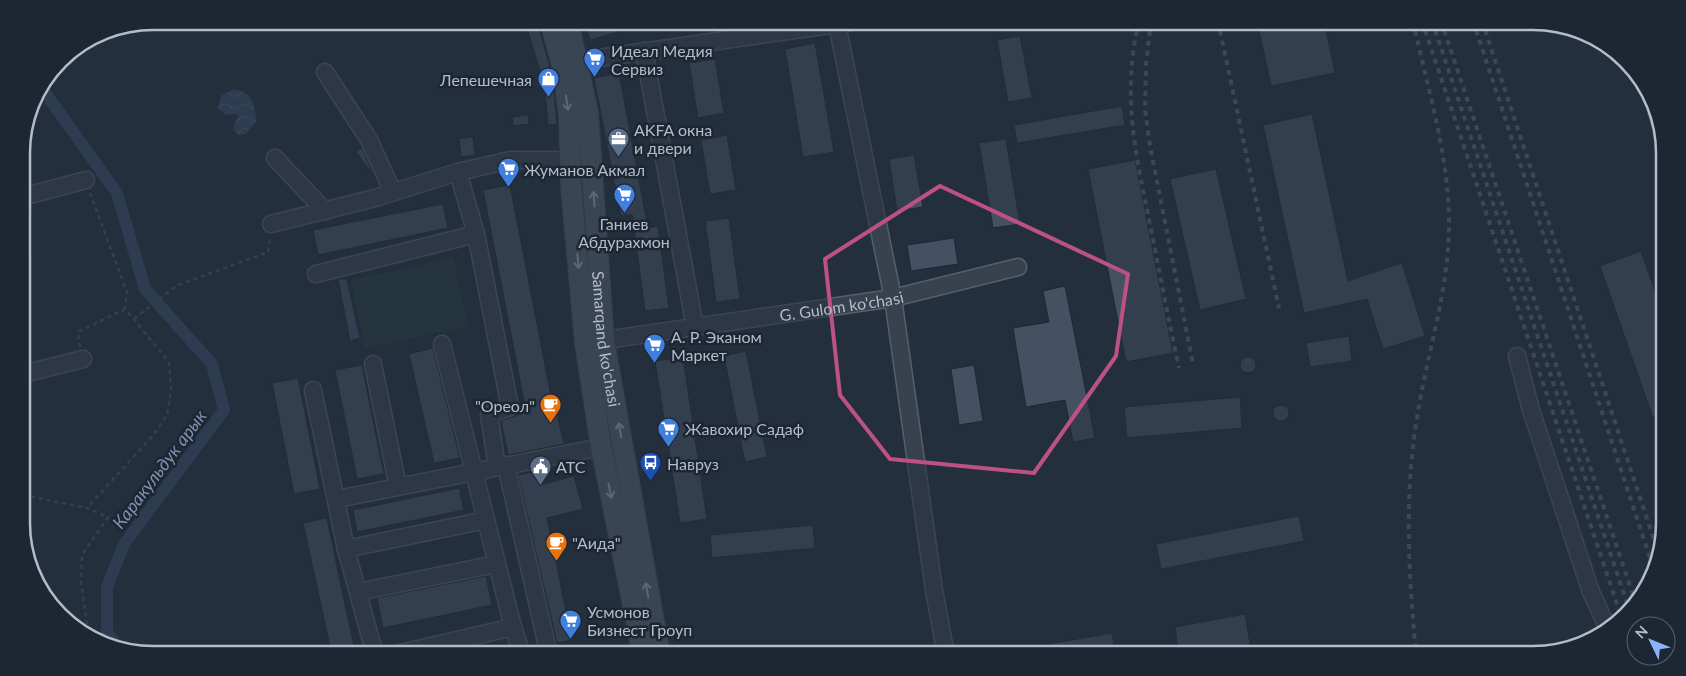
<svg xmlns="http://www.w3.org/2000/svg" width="1686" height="676" font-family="Lato,sans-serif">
  <defs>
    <pattern id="water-waves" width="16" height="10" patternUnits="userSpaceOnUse" patternTransform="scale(1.25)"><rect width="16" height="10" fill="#394c67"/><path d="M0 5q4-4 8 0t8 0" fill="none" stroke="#53647b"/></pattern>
  </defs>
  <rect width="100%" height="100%" fill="#242f3e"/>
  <!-- pitch -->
  <path fill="#263c3f" d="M 453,258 L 468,326 L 365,348 L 351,280 Z"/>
  <!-- water -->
  <path fill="url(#water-waves)" d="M 233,89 C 251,91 256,104 256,122 L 246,134 L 239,135 L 234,131 L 233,126 L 238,116 L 236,114 L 226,115 L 218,108 L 221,96 Z"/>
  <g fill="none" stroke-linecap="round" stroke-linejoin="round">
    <!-- canal -->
    <path stroke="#394c67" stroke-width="12" d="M 41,87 L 117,193 L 145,289 L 212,364 L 224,410 L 124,544 L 107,587 L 107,633 L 121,649"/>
  </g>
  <!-- building -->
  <path fill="#455162" stroke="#1f2835" d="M 525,21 L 537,21 L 550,67 L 540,71 Z
    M 584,21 L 615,21 L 618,32 L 590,40 Z
    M 1257,21 L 1324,21 L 1335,73 L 1271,86 Z
    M 1020,36 L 1032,98 L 1008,102 L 997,40 Z
    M 815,43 L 834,152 L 803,157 L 785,49 Z
    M 715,59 L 724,113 L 698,118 L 689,63 Z
    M 619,73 L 648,228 L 658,226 L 669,308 L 645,311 L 632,214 L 621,216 L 594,78 Z
    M 554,92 L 557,124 L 548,125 L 545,93 Z
    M 1122,106 L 1125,125 L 1017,143 L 1014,125 Z
    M 1653,110 L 1664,136 L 1664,160 L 1662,161 L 1646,113 Z
    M 1312,114 L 1348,281 L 1402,263 L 1425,336 L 1383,349 L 1367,299 L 1304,313 L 1263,125 Z
    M 528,115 L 529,124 L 513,126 L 512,117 Z
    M 727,135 L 736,190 L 710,194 L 701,140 Z
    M 473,137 L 475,155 L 461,157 L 459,139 Z
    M 1006,139 L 1020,224 L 993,228 L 979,143 Z
    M 362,148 L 372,171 L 371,172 L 356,152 Z
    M 914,155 L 923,207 L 897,211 L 889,159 Z
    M 1135,160 L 1173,353 L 1126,362 L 1088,169 Z
    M 1216,169 L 1246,299 L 1200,310 L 1170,179 Z
    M 510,185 L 553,406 L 555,405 L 564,444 L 508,455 L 501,421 L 526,412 L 483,190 Z
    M 443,204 L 448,228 L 318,255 L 313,230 Z
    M 729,218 L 740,299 L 716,302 L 705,221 Z
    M 954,238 L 958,264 L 911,271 L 907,245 Z
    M 1641,251 L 1664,317 L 1664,414 L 1653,418 L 1600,266 Z
    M 338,279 L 347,279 L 360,338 L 350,341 Z
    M 1065,286 L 1095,438 L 1073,442 L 1065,400 L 1026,407 L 1013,328 L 1049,322 L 1043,291 Z
    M 1349,336 L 1352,361 L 1310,367 L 1306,343 Z
    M 433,348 L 460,458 L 434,463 L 409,354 Z
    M 746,351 L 767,457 L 745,462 L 724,356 Z
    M1240 365a8 8 0 1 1 16 0a8 8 0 1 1-16 0Z
    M 683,357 L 707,519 L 680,523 L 655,361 Z
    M 362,365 L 384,474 L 357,479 L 335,370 Z
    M 974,365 L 983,421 L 959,425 L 951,369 Z
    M 298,378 L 320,489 L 294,494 L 272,383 Z
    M 1240,397 L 1242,428 L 1127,438 L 1124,407 Z
    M1273 413a8 8 0 1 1 16 0a8 8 0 1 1-16 0Z
    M 537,471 L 540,485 L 574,476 L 583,509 L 547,518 L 572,640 L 557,643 L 518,475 Z
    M 459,488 L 464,510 L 357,532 L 353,510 Z
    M 1299,516 L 1304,541 L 1161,569 L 1156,544 Z
    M 327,518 L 340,581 L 356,655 L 332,655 L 303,523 Z
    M 813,525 L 815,548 L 712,558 L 710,535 Z
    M 486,576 L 492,605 L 383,628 L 377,598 Z
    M 1245,614 L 1252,655 L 1179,655 L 1175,627 Z
    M 1112,633 L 1116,655 L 1018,655 L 1018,649 Z"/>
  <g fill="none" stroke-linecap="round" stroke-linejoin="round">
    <defs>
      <g id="minor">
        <path d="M 837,24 L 893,298 L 934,590 L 946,655"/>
        <path d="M 644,51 L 695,327"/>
        <path d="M 578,61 L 858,21"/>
        <path d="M 325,72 L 369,140 L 393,192"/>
        <path d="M 275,158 L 325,211"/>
        <path d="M 458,172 L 476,234 L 510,407 L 489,415 L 497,467"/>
        <path d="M 22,197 L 86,180"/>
        <path d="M 271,224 L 375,198 L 458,172 L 510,160 L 570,160"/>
        <path d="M 316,274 L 476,234"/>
        <path id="s1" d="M 592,342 L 893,298 L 1018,267"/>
        <path d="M 1517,356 L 1531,410 L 1591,592 L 1608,629"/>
        <path d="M 373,364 L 398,487"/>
        <path d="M 23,374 L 83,359"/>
        <path d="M 313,390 L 346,549 L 486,520 L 442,344"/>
        <path d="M 506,465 L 549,655"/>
        <path d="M 337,499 L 601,447"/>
        <path d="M 486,520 L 513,627"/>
        <path d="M 346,549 L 375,655"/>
        <path d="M 358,592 L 496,564"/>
        <path d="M 392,655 L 513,627 L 522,655"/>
      </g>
      <g id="major">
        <path d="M 550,21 L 563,68 L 569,116 L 571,187 L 585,343 L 601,447 L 643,655"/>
        <path id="s2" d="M 568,21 L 588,113 L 604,341 L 660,655"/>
      </g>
    </defs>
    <!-- minor casing -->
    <use href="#minor" stroke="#565f6c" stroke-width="19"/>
    <!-- major casing -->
    <use href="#major" stroke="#414a57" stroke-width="22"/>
    <!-- path -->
    <path stroke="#44595c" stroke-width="2.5" stroke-dasharray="4 4" stroke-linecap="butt" d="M 90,193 L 127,292 L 125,309
      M 134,319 L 176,286 L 268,252 L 270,238
      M 80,347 L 78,332 L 125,309 L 169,362 L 171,390 L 167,415 L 154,434 L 87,508
      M 23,495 L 87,508 L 108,517 L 82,555 L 81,582 L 88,632"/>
    <!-- minor -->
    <use href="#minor" stroke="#38414e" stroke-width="16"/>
    <!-- major -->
    <use href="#major" stroke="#56606e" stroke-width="20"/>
    <!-- rail -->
    <path stroke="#5a6575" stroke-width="4" stroke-dasharray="5 5" stroke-linecap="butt" d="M 1139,21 C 1121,97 1136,155 1151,229 C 1160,275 1169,322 1179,368
      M 1151,21 L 1146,64 L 1145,109 L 1150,146 L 1193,364
      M 1218,21 L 1279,308
      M 1413,21 C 1427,86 1448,152 1449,219 C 1450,290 1426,355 1416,424 C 1404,502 1409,577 1416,655
      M 1422,21 L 1621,616
      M 1432,21 L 1628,606
      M 1441,21 L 1634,598
      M 1473,21 L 1654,570
      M 1482,21 L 1659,555"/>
  </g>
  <!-- one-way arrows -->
  <defs><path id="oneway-shaft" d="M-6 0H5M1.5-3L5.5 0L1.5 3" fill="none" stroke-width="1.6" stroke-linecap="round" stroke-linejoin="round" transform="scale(1.25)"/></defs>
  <g stroke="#a1aab7">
    <use href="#oneway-shaft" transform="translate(567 103) rotate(82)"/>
    <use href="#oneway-shaft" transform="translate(594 199) rotate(-94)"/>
    <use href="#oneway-shaft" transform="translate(578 261) rotate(85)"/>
    <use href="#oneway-shaft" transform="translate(620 430) rotate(-100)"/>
    <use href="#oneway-shaft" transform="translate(610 491) rotate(78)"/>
    <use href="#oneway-shaft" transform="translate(647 590) rotate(-100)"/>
  </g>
  <!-- marked area -->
  <path d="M0 0H1686V676H0ZM 940,186 L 1128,274 L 1116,356 L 1034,473 L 890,459 L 840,395 L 825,259 Z" fill="#242f3e" fill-opacity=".55" fill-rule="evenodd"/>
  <path fill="none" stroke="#bd5182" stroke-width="4" stroke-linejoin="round" d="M 940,186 L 1128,274 L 1116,356 L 1034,473 L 890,459 L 840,395 L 825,259 Z"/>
  <!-- icons -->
  <defs>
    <symbol id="supermarket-pin" viewBox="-11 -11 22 30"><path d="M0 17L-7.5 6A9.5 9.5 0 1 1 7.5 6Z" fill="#3f7fe0" stroke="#1d2633"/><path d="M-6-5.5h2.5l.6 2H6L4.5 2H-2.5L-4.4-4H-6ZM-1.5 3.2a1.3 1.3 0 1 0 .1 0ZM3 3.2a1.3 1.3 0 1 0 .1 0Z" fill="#fff"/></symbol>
    <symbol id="shop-pin" viewBox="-11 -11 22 30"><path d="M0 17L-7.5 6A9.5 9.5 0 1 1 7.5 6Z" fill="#3f7fe0" stroke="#1d2633"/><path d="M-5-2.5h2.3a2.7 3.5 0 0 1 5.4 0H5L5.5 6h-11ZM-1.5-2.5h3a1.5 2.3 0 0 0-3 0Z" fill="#fff"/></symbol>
    <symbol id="office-pin" viewBox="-11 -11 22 30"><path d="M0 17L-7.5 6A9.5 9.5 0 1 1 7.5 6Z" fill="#5c6f8a" stroke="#1d2633"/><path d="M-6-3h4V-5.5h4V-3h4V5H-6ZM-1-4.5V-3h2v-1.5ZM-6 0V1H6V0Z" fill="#fff"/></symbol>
    <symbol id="cafe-pin" viewBox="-11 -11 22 30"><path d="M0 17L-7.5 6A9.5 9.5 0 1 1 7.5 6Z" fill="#e8710a" stroke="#1d2633"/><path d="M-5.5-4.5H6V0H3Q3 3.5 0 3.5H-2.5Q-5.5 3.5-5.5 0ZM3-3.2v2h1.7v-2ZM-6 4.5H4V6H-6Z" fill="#fff"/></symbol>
    <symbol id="bus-pin" viewBox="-11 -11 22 30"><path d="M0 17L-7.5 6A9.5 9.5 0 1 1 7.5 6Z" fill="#1a4fb4" stroke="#1d2633"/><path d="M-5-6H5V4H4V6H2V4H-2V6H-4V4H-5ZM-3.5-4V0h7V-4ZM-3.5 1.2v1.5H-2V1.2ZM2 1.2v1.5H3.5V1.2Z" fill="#fff"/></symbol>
    <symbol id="civic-pin" viewBox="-11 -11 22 30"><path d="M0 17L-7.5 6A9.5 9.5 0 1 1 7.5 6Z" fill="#5c6f8a" stroke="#1d2633"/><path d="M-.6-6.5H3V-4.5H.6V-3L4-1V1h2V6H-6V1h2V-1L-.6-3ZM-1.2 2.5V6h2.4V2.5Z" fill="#fff"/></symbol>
  </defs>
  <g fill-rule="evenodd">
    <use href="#supermarket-pin" x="582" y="46" width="25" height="34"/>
    <use href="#shop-pin" x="536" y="66" width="25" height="34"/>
    <use href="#office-pin" x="606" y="126" width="25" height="34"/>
    <use href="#supermarket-pin" x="496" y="156" width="25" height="34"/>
    <use href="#supermarket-pin" x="612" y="182" width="25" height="34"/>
    <use href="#supermarket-pin" x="642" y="332" width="25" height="34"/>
    <use href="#cafe-pin" x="538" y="392" width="25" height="34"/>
    <use href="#supermarket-pin" x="656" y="416" width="25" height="34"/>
    <use href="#bus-pin" x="638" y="450" width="25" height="34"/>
    <use href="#civic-pin" x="528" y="454" width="25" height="34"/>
    <use href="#cafe-pin" x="544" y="530" width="25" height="34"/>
    <use href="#supermarket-pin" x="558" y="608" width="25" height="34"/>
  </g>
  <g text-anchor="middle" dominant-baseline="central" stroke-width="5" stroke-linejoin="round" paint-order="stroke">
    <!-- poi labels -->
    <g font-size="16" fill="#b4bcc9" stroke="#1d2633" text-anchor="start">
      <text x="611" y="50">Идеал Медия<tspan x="611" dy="18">Сервиз</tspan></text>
      <text x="532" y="79" text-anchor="end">Лепешечная</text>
      <text x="634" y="129">AKFA окна<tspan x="634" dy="18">и двери</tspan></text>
      <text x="524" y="169">Жуманов Акмал</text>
      <text x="624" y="223" text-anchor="middle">Ганиев<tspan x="624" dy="18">Абдурахмон</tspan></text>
      <text x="671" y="336">А. Р. Эканом<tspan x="671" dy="18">Маркет</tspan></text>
      <text x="535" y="405" text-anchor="end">"Ореол"</text>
      <text x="685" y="428">Жавохир Садаф</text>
      <text x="667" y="463">Навруз</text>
      <text x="556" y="466">АТС</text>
      <text x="572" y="542">"Аида"</text>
      <text x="587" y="611">Усмонов<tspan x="587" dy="18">Бизнест Гроуп</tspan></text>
    </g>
    <!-- street labels -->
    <g font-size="16" fill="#b4bcc9" stroke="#1d2633">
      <text stroke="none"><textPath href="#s1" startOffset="252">G. Gulom ko'chasi</textPath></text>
      <text stroke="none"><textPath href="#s2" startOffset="321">Samarqand ko'chasi</textPath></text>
    </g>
    <!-- water labels -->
    <g font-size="18" font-style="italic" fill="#7c92b1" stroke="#1d2633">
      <text transform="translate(159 469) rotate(-53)">Каракульдук арык</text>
    </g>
  </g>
  <!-- crop -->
  <path d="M0 0H1686V676H0ZM153 30H1533A123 123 0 0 1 1656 153V523A123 123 0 0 1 1533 646H153A123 123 0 0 1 30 523V153A123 123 0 0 1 153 30Z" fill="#1d2633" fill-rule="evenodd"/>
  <path fill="none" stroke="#b4bcc9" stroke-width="2.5" d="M153 30H1533A123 123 0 0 1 1656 153V523A123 123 0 0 1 1533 646H153A123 123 0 0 1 30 523V153A123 123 0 0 1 153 30Z"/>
  <!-- north arrow -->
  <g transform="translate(1651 641) rotate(313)"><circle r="24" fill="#1d2633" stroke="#59626f"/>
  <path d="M0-4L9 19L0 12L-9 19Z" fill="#8ab4f8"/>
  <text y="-8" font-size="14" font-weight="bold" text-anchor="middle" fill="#b4bcc9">N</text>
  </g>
</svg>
